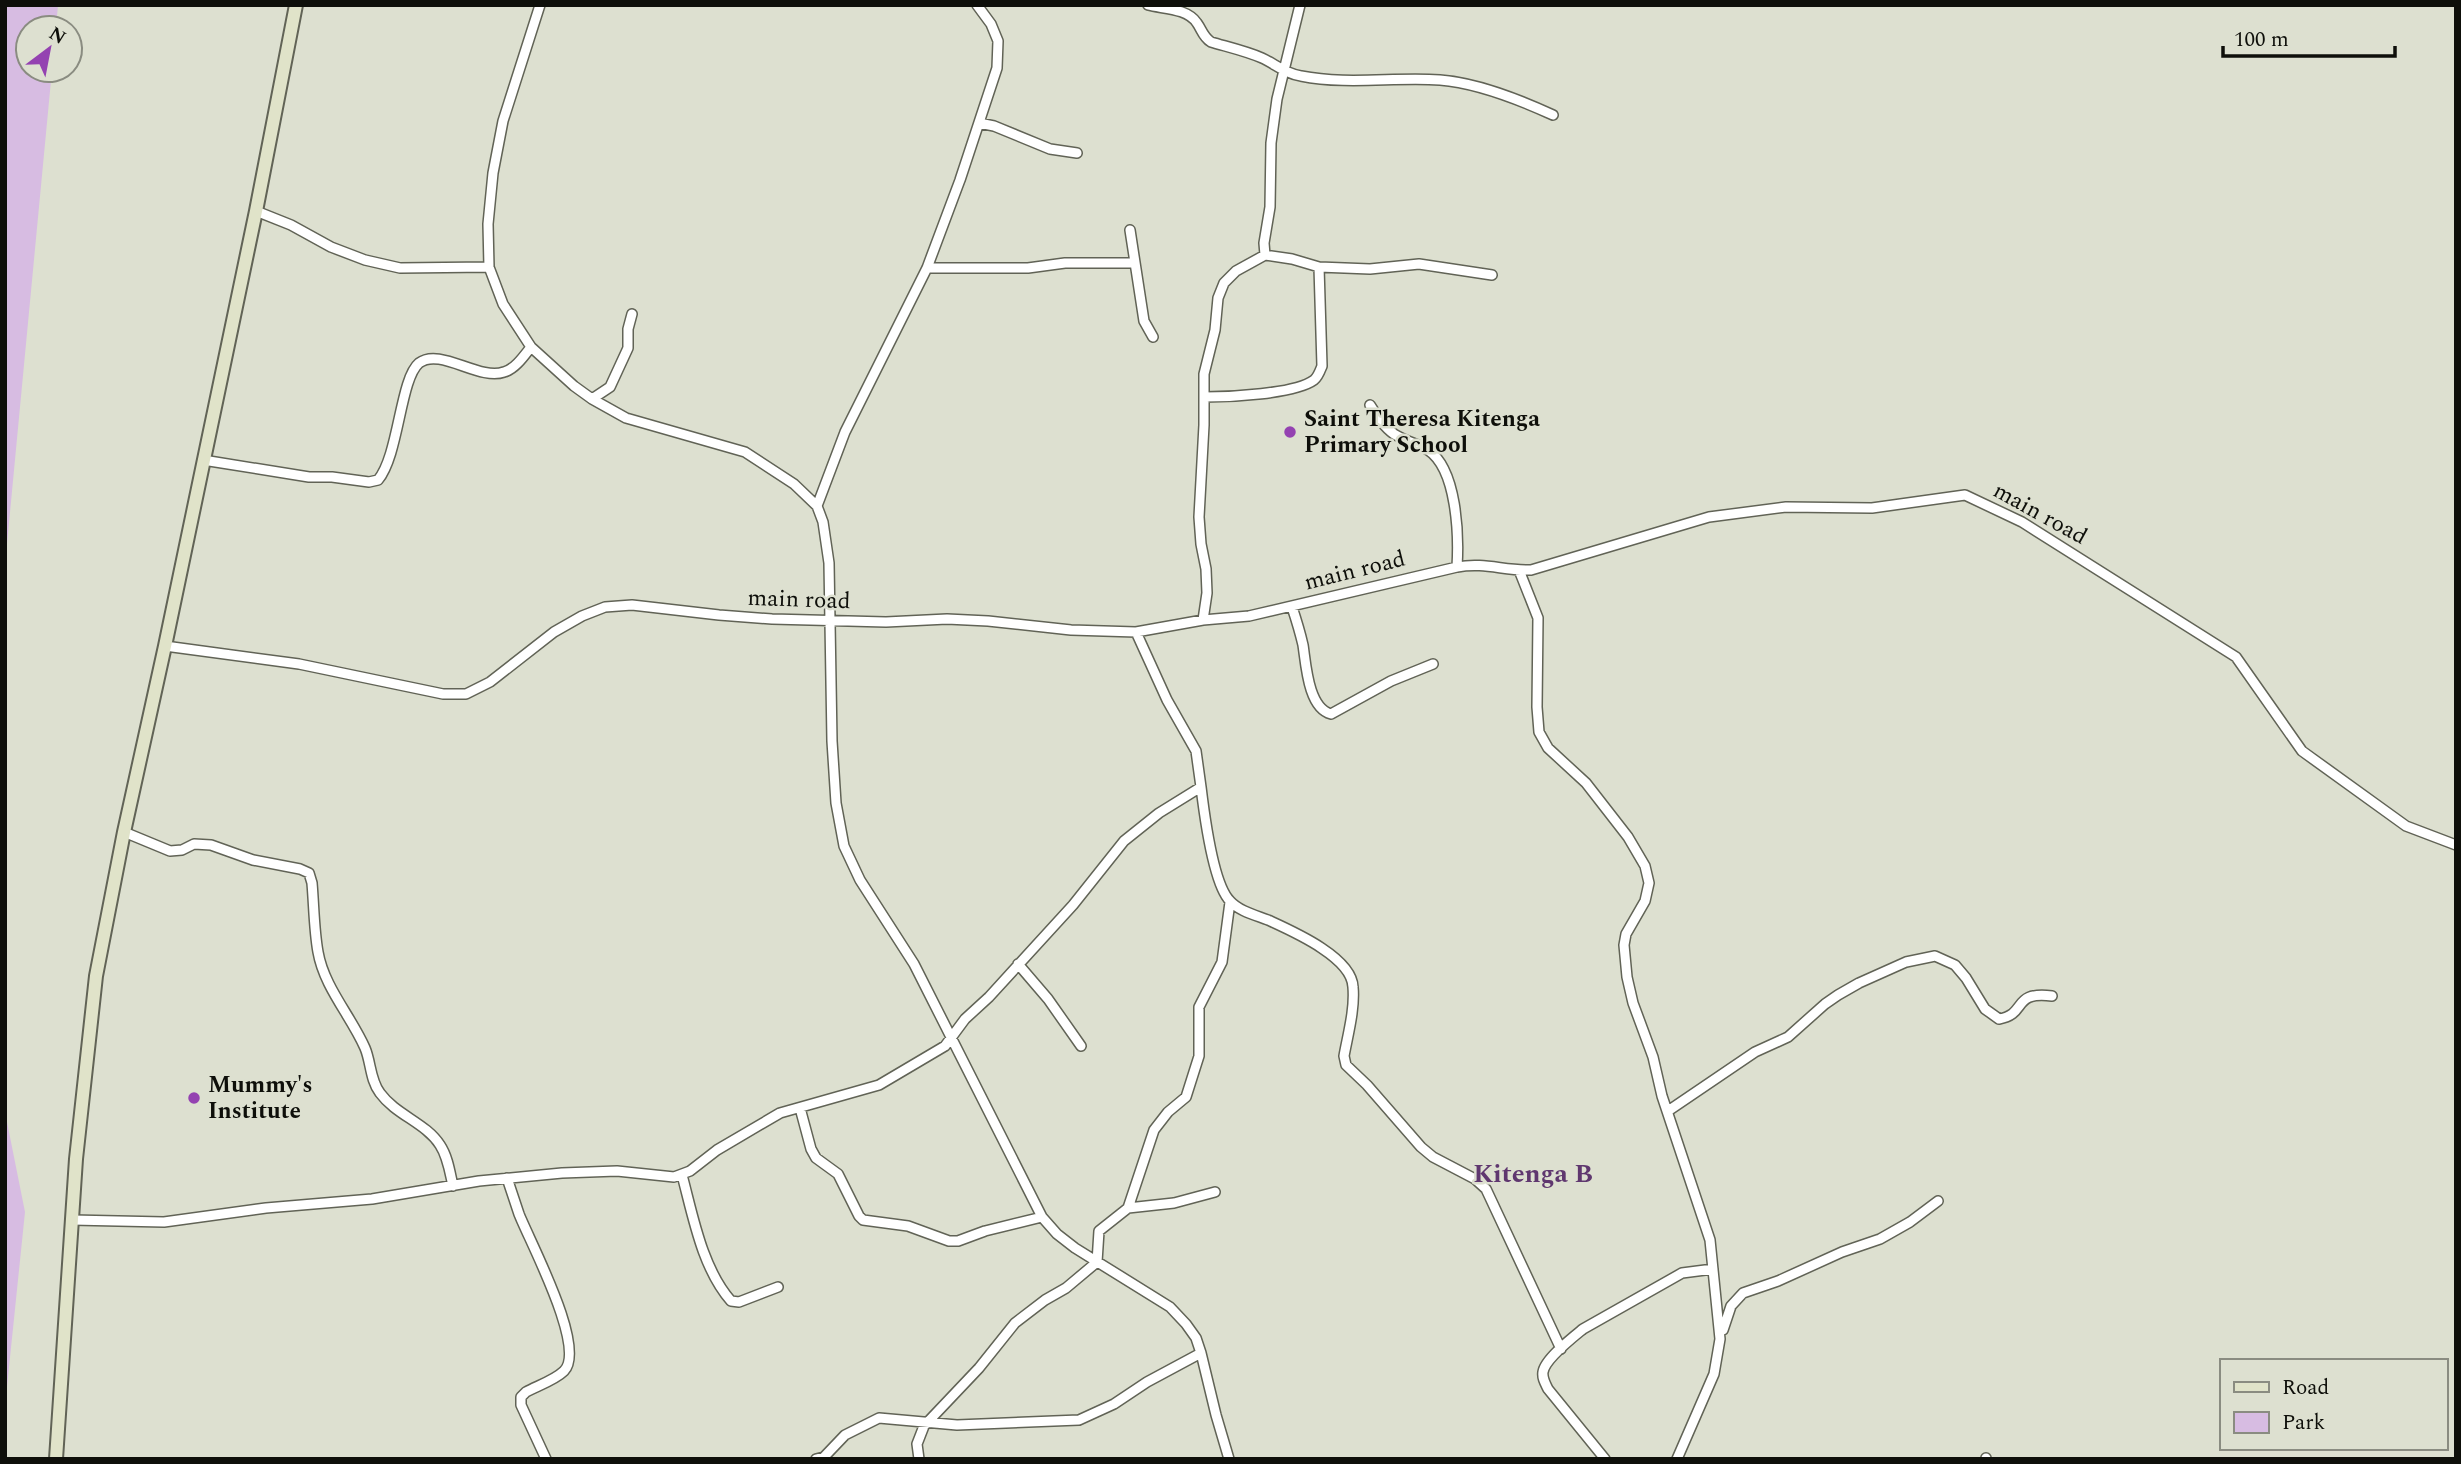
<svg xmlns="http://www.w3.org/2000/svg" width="2461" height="1464" font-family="Spectral,serif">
  <rect width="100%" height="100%" fill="#dde0d0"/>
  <!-- green -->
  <path fill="#d7bce2" d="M 5,5 L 58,5 L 56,28 L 28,28 L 28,70 L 52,70 L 5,565 Z
    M 5,1112 L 25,1212 L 5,1406 Z"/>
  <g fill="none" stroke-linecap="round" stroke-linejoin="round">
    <defs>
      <path id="street" d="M 540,5 L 503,121 L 493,173 L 488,224 L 489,267 L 503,304 L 531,347 L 574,386 L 592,399 L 626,418 L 745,452 L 794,484 L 817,506 L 823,522 L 829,563 L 832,741 L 836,803 L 844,846 L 860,880 L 914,964 L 1042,1217 L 1057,1234 L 1075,1248 L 1170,1307 L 1186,1324 L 1196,1338 L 1201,1353 L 1216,1415 L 1229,1459
        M 1148,5 C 1163,9 1187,8 1197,23 C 1202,30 1203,37 1211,42 C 1228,47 1246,51 1262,58 C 1275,64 1286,74 1301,76 C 1346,85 1394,77 1440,80 C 1478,83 1518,99 1553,115
        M 979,123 L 994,126 L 1050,149 L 1077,153
        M 256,211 L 291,225 L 331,247 L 365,260 L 400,268 L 489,267
        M 1130,230 L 1144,321 L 1153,337
        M 1265,255 L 1264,243 L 1270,207 L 1271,143 L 1277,99 L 1300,5
        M 927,268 L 1028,268 L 1065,263 L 1134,263
        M 1205,397 C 1229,397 1295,394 1314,380 C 1318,377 1320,371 1322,366 L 1319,267
        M 592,399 L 610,387 L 628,348 L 628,329 L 632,314
        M 1370,405 C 1377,416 1384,427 1394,434 C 1405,441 1418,444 1428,450 C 1457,469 1459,535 1457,567
        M 203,460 L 309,477 L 332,477 L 369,482 L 378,480 C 399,455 400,379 419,363 C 440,347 479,381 504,372 C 515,369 524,356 531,347
        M 817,506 L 845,432 L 927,268 L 960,180 L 997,68 L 998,41 L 991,24 L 977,5
        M 1519,570 L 1538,618 L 1537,707 L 1539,732 L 1548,748 L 1586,783 L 1628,837 L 1645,866 L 1649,883 L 1645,901 L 1626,934 L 1624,945 L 1627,977 L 1633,1003 L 1653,1057 L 1662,1096 L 1710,1240 L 1720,1339 L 1714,1374 L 1677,1459
        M 1292,607 C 1296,619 1300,632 1303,645 C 1306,664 1308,708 1331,714 L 1391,681 L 1433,664
        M 1203,620 L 1207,593 L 1206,569 L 1201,544 L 1199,517 L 1204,425 L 1204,374 L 1215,330 L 1218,298 L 1224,283 L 1236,271 L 1265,255 L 1292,259 L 1319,267 L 1370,269 L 1419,264 L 1492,275
        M 165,646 L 299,664 L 443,694 L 466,694 L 490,682 L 554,632 L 582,616 L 605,607 L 632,605 L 719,615 L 772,619 L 886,622 L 947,619 L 988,621 L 1071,630 L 1136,632 L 1203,620 L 1249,616 L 1457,567 C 1485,562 1504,571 1531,570 L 1709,517 L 1786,507 L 1872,508 L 1965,495 L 2022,522 L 2236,657 L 2302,751 L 2406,826 L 2456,845
        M 1201,787 C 1204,812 1213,884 1230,901 C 1239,911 1255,915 1268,920 C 1292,931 1352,957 1353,987 C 1355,1009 1348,1034 1344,1056 L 1346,1065 L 1367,1085 L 1421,1147 L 1433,1157 L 1475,1179 L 1486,1189 L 1561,1349
        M 124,832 L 170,851 L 182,850 L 194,844 L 211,845 L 253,860 L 300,869 L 309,873 L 312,883 C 314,906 314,930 318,952 C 324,987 351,1016 365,1048 C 371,1062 370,1080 380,1093 C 396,1115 426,1123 440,1145 C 448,1157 450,1173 453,1186
        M 1018,964 L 1048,999 L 1081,1046
        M 800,1108 L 811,1149 L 816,1158 L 838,1174 L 859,1216 L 863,1220 L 908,1226 L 949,1241 L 958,1241 L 985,1231 L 1042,1217
        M 1668,1111 L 1755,1052 L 1788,1037 L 1825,1004 L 1838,995 L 1859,983 L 1906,962 L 1935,956 L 1955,965 L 1966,978 L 1985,1009 L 1999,1019 C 2028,1014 2011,991 2052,996
        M 682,1175 C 693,1216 702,1268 731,1301 L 739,1302 L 778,1287
        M 507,1178 C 511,1190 515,1202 519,1214 C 530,1242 587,1348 564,1371 C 555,1380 537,1386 526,1392 L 521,1397 L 521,1405 L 546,1459
        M 1128,1208 L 1174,1203 L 1215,1192
        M 72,1220 L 164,1222 L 266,1208 L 372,1199 L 479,1181 L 562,1173 L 617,1171 L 674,1177 L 690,1171 L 717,1150 L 780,1113 L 879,1085 L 945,1046 L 965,1019 L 989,997 L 1073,905 L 1124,841 L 1159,813 L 1201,787 L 1196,751 L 1167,700 L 1136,632
        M 1723,1330 L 1731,1306 L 1743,1293 L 1778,1281 L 1842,1252 L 1880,1239 L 1910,1222 L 1938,1201
        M 816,1459 L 824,1457 L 845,1435 L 879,1418 L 957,1425 L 1079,1420 L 1114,1404 L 1147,1382 L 1201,1353
        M 919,1459 L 917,1444 L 924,1426 L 979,1368 L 1015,1323 L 1045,1300 L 1066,1288 L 1097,1262 L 1099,1231 L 1128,1208 L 1154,1130 L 1168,1112 L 1186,1097 L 1199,1056 L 1199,1007 L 1222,962 L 1230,902
        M 1605,1459 L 1548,1389 C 1545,1383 1542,1378 1543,1372 C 1545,1359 1572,1338 1583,1329 L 1682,1273 L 1713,1269
        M 1986,1459 L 1986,1458"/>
      <path id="secondary" d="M 56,1459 L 76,1159 L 96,976 L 124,832 L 165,646 L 256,211 L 296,5"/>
    </defs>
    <!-- street casing -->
    <use href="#street" stroke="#616356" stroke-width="12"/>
    <!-- secondary casing -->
    <use href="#secondary" stroke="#616356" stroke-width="16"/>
    <!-- street -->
    <use href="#street" stroke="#fff" stroke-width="9"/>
    <!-- secondary -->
    <use href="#secondary" stroke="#e0e3c9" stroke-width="12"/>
  </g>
  <!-- markers -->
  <g fill="#9442b1" stroke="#dde0d0" stroke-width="2.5">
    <circle cx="1290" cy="432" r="7"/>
    <circle cx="194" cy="1098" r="7"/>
  </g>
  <g text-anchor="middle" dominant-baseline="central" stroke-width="5" stroke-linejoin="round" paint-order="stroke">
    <!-- poi labels -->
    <g font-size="23" font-weight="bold" fill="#0e0f0a" stroke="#dde0d0" text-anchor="start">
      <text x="1304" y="419">Saint Theresa Kitenga<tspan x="1304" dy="26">Primary School</tspan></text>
      <text x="208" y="1085">Mummy's<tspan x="208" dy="26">Institute</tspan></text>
    </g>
    <!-- street labels -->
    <g font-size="23" fill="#0e0f0a" stroke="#dde0d0">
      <text transform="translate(2040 514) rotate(29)">main road</text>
      <text transform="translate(1355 571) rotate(-14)">main road</text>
      <text transform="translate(799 600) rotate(2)">main road</text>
    </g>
    <!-- quarter labels -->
    <g font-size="26" font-weight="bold" fill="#5f376f" stroke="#dde0d0">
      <text x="1533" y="1174">Kitenga B</text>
    </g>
  </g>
  <!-- border -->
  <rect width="2461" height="1464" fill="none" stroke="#0e0f0a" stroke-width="14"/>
  <!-- legend -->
  <rect x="2220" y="1359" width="228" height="91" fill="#dde0d0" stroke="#8a8c81" stroke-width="2"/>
  <rect x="2234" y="1382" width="35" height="10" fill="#e0e3c9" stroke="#8a8c81" stroke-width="2"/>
  <text x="2282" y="1394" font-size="21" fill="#0e0f0a">Road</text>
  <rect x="2234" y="1412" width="35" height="21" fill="#d7bce2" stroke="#8a8c81" stroke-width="2"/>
  <text x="2282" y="1429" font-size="21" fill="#0e0f0a">Park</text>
  <!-- north arrow -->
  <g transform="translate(49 49) rotate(32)"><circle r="33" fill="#dde0d0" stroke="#8a8c81" stroke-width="2"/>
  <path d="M0-5L12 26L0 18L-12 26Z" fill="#9442b1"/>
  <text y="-10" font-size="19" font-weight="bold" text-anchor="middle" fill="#0e0f0a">N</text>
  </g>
  <!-- scale -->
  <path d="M2223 46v10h172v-10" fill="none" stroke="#0e0f0a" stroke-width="3.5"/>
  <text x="2234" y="46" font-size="21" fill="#0e0f0a" stroke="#dde0d0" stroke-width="5" paint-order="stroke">100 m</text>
</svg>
